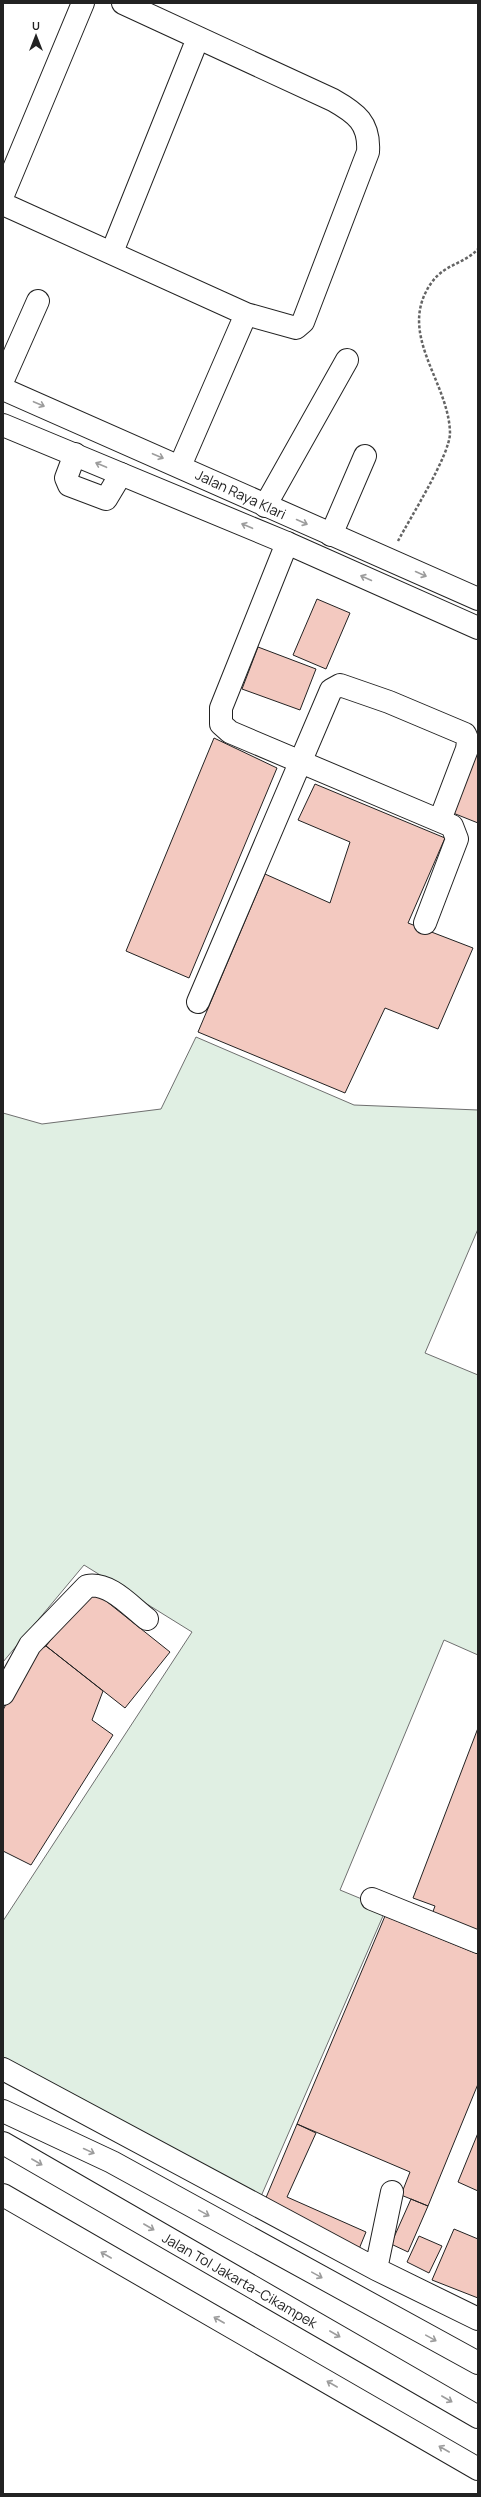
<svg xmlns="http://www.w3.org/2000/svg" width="481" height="2497" font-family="Manrope,sans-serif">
  <rect width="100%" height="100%" fill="#fff"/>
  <!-- green -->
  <path fill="#e0efe3" stroke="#6f6f6f" d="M 196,1037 L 354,1105 L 478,1110 L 478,1229 L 425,1353 L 478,1375 L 478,1655 L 444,1640 L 340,1890 L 386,1909 L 259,2201 L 3,2057 L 3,1921 L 192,1632 L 84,1565 L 3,1662 L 3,1113 L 42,1124 L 161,1109 Z"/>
  <!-- building -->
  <path fill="#f3c9c0" stroke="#222" d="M 317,599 L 350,613 L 326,669 L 293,655 Z
    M 258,647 L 316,669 L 300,710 L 242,689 Z
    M 478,735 L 478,823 L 448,811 Z
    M 214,738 L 277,768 L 189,978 L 126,951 Z
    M 315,784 L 445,838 L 408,923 L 473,948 L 438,1029 L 385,1008 L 345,1093 L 198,1032 L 265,874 L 330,903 L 350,842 L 298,820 Z
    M 91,1589 L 170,1652 L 125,1708 L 46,1646 Z
    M 46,1646 L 103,1691 L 92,1720 L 113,1735 L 31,1865 L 3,1851 L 3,1710 L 32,1654 Z
    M 478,1728 L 478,1947 L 427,1928 L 435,1906 L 413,1898 Z
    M 385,1916 L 478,1954 L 478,2084 L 428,2206 L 401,2195 L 410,2172 L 297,2124 Z
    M 297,2124 L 316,2133 L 287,2197 L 366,2232 L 359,2249 L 265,2200 Z
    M 478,2133 L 478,2191 L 458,2182 Z
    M 411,2199 L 428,2206 L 408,2252 L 391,2244 Z
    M 454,2229 L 478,2239 L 478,2298 L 432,2280 Z
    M 419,2236 L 442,2246 L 429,2273 L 407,2262 Z"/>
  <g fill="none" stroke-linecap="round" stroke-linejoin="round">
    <defs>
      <path id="minor" d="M 123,3 L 333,100 C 356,113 370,123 368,152 L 303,322 L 296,328 L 246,314 L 180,466
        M 3,195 L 83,3
        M 3,201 L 5,205 L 14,209 L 246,314
        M 112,252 L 198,38
        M 3,380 L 38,301
        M 75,454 L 66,478 L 69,485 L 106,499 L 121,474
        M 265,506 L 347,360
        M 331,535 L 365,456
        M 287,543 L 221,708 L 221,724 L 230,732 L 452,826 L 457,839 L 425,923
        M 198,1002 L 331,690 L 340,685 L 389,702 L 465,734 L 468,741 L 467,749 L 440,820
        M 3,1694 L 30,1645 L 87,1586 C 110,1582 130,1606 147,1619
        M 372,1899 L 478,1942
        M 3,2069 L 376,2269 L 478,2319
        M 376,2269 L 392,2192"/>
      <path id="highway" d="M 3,389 L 478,599
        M 3,425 L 287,543 L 478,628
        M 3,2111 L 112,2162 L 478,2363
        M 3,2143 L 478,2417
        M 3,2195 L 478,2469"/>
    </defs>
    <!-- minor casing -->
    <use href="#minor" stroke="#222" stroke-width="24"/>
    <!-- highway casing -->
    <use href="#highway" stroke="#222" stroke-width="24"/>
    <!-- path -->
    <path stroke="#646464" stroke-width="2.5" stroke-dasharray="3 2" stroke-linecap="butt" d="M 398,541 C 410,518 450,455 450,433 C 449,381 395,333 432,282 C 445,264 464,264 478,249"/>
    <!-- minor -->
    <use href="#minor" stroke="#fff" stroke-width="22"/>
    <!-- highway -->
    <use href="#highway" stroke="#fff" stroke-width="22"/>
  </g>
  <!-- one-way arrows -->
  <defs><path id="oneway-shaft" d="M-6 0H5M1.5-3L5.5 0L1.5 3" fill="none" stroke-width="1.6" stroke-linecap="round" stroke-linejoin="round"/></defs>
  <g stroke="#9c9c9c">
    <use href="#oneway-shaft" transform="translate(39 404) rotate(23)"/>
    <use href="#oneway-shaft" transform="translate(158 456) rotate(23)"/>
    <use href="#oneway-shaft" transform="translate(101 465) rotate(-157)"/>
    <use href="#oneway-shaft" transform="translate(302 522) rotate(24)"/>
    <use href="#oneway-shaft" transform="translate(247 526) rotate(-157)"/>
    <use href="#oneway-shaft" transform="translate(421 574) rotate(24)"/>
    <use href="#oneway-shaft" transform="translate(366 578) rotate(-156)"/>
    <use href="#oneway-shaft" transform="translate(89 2151) rotate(25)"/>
    <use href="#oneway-shaft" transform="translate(37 2162) rotate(30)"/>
    <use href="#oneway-shaft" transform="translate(204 2213) rotate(29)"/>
    <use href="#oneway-shaft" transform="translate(149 2227) rotate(30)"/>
    <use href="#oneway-shaft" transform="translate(106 2255) rotate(-150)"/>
    <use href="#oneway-shaft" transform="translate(317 2275) rotate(29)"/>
    <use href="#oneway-shaft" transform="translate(219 2320) rotate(-150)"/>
    <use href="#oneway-shaft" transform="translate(335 2334) rotate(30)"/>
    <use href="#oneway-shaft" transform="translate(431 2338) rotate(29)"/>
    <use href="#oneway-shaft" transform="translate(332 2384) rotate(-150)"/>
    <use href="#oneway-shaft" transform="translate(447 2399) rotate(30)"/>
    <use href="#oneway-shaft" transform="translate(444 2449) rotate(-150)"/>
  </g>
  <g text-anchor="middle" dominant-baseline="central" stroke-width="3" stroke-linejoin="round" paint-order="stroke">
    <!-- street labels -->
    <g font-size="14" fill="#222" stroke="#fff">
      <text transform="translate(241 494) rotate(25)">Jalan Raya Klari</text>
      <text transform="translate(240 2280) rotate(30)">Jalan Tol Jakarta–Cikampek</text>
    </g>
  </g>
  <!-- border -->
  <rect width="481" height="2497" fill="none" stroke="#222222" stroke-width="8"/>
  <!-- north arrow -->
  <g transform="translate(36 36)" stroke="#ffffff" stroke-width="3" paint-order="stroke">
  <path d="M0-3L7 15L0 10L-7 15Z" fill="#222222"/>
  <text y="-6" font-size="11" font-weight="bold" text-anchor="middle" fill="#222222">U</text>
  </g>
</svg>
